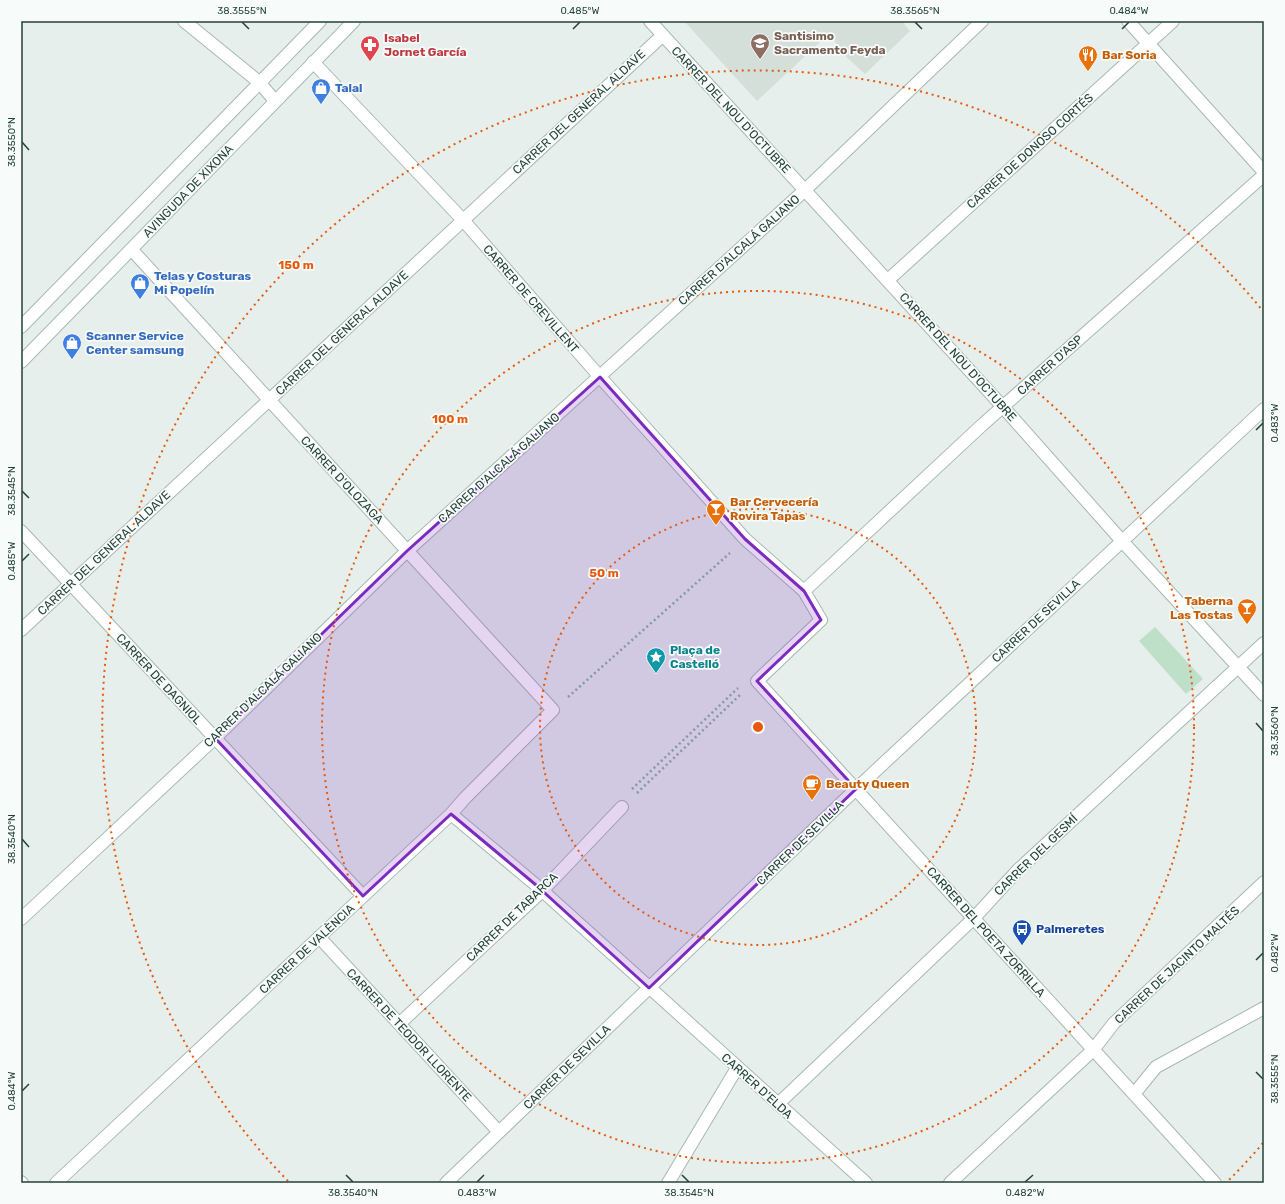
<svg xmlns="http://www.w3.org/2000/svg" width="1285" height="1204" font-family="Rubik,sans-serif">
  <rect width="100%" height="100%" fill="#e6efeb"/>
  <!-- built -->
  <path fill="#d4dfda" d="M 684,21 L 902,21 L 910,31 L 865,74 L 839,50 L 831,32 L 757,101 Z"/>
  <!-- green -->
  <path fill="#bfe0c8" d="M 1155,627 L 1203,679 L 1186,694 L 1139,641 Z"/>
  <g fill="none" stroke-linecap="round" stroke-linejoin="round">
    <defs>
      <path id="lane" d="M 21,327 L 320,21"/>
      <path id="street" d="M 184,21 L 259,82 L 275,101
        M 650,21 L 1003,407 L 1122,541 L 1264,695
        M 1128,21 L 1264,172
        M 313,62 L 463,220 L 600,377 L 745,539 L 804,591 L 821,620 L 757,681 L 1215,1183
        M 888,280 L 1173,21
        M 21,531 L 363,896
        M 804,591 L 981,426 L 1264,175
        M 21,630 L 663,35
        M 451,814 L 536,885 L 866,1183
        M 21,919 L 215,738 L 407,551 L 805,190 L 982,21
        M 319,937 L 499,1132
        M 399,1024 L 542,891 L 622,807
        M 1134,1094 L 1156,1067 L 1264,1008
        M 778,1104 L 974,918 L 1018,870 L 1264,643
        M 21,1182 L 22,1183
        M 56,1183 L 451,814 L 465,798 L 553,710 L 132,250
        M 446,1183 L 856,789 L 1264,409
        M 668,1183 L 737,1068
        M 950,1183 L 1093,1050 L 1114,1023 L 1264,882"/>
      <path id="secondary" d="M 21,362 L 354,21"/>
    </defs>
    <!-- lane casing -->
    <use href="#lane" stroke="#a8b8b2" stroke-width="14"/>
    <!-- street casing -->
    <use href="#street" stroke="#a8b8b2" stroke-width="14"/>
    <!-- secondary casing -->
    <use href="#secondary" stroke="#a4bbb3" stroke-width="14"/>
    <!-- path -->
    <path stroke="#86b3a5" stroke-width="2.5" stroke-dasharray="2 3" stroke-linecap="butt" d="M 568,697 L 730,553
      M 632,789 L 738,688
      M 637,793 L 741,694"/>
    <!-- lane -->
    <use href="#lane" stroke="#fff" stroke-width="12"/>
    <!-- street -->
    <use href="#street" stroke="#fff" stroke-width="12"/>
    <!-- secondary -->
    <use href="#secondary" stroke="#fff" stroke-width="12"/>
  </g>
  <!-- marked area -->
  <path fill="#7b2cbf" fill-opacity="0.2" stroke="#7b2cbf" stroke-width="3" stroke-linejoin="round" d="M 600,377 L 745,539 L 804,591 L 821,620 L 757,681 L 856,789 L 649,988 L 536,885 L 451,814 L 363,896 L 215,738 L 407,551 Z"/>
  <!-- ticks -->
  <path fill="none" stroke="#24423a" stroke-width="1.5" d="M 242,22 L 249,29M 915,22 L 922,29M 573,29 L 580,22M 1122,29 L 1129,22M 22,142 L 29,150M 1256,430 L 1263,423M 22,491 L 29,498M 22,561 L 29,554M 1256,723 L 1263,731M 22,839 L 29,847M 1256,960 L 1263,953M 1256,1072 L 1263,1079M 22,1091 L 29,1084M 346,1175 L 353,1182M 682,1175 L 689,1182M 477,1182 L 484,1175M 1025,1182 L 1033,1175"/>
  <!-- distance rings -->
  <g fill="none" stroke="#e8590c" stroke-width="2" stroke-dasharray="2 4">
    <circle cx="758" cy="727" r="218"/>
    <circle cx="758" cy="727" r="436"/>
    <path d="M1263 1143A654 654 0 0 1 1228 1181M288 1181A654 654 0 1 1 1263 311"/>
  </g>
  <!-- icons -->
  <defs>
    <symbol id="school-pin" viewBox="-11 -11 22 30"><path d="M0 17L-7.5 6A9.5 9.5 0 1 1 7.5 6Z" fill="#8d6e63" stroke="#f7fbf9"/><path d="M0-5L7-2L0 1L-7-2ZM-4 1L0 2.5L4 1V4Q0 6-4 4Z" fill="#fff"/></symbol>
    <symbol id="pharmacy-pin" viewBox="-11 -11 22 30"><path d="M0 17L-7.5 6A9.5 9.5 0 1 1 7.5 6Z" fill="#e0444e" stroke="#f7fbf9"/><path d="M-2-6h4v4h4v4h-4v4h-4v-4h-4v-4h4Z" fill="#fff"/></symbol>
    <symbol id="restaurant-pin" viewBox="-11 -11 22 30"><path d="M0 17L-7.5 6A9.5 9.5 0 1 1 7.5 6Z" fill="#e8710a" stroke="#f7fbf9"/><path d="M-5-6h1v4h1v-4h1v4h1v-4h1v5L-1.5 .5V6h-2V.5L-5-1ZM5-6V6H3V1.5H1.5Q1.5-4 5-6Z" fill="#fff"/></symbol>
    <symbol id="shop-pin" viewBox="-11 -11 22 30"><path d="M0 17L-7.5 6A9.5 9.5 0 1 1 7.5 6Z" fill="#3f7fe0" stroke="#f7fbf9"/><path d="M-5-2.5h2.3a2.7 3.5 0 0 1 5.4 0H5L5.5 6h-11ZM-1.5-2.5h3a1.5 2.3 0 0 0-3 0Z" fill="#fff"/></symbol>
    <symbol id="bar-pin" viewBox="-11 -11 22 30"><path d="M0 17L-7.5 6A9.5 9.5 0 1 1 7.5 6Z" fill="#e8710a" stroke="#f7fbf9"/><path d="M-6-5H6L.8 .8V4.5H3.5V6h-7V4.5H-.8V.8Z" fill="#fff"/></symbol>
    <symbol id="sight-pin" viewBox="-11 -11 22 30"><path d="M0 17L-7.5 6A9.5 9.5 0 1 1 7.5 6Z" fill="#0f9aa8" stroke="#f7fbf9"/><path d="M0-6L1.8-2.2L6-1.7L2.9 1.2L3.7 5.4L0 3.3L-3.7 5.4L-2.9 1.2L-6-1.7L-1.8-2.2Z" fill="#fff"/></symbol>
    <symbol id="cafe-pin" viewBox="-11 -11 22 30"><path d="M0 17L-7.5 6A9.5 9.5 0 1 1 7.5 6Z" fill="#e8710a" stroke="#f7fbf9"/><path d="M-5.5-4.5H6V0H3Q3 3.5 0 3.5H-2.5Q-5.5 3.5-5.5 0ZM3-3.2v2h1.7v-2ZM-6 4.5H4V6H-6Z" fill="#fff"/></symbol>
    <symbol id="bus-pin" viewBox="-11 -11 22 30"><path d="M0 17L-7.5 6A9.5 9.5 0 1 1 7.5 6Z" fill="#1a4fb4" stroke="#f7fbf9"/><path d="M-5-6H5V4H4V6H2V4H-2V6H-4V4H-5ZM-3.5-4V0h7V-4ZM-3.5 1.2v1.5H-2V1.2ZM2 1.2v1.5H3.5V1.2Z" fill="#fff"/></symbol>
  </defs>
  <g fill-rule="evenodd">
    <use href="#school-pin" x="749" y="32" width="22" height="30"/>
    <use href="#pharmacy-pin" x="359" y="34" width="22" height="30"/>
    <use href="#restaurant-pin" x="1077" y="44" width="22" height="30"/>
    <use href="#shop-pin" x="310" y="77" width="22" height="30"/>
    <use href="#shop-pin" x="129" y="272" width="22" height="30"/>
    <use href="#shop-pin" x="61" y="332" width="22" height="30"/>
    <use href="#bar-pin" x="705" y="498" width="22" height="30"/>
    <use href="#bar-pin" x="1236" y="597" width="22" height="30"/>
    <use href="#sight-pin" x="645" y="646" width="22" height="30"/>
    <use href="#cafe-pin" x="801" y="773" width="22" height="30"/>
    <use href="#bus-pin" x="1011" y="918" width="22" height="30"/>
  </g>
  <g text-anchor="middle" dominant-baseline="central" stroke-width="3.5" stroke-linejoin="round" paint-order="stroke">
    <!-- education labels -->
    <g font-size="12" font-weight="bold" fill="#785e54" stroke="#f7fbf9" text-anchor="start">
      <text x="774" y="36">Santisimo<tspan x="774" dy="14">Sacramento Feyda</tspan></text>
    </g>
    <!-- health labels -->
    <g font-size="12" font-weight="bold" fill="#be3a42" stroke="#f7fbf9" text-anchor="start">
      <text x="384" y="38">Isabel<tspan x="384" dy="14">Jornet García</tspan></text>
    </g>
    <!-- food labels -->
    <g font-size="12" font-weight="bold" fill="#c56008" stroke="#f7fbf9" text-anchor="start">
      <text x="1102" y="55">Bar Soria</text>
      <text x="730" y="502">Bar Cervecería<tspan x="730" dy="14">Rovira Tapas</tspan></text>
      <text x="1233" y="601" text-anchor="end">Taberna<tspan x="1233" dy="14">Las Tostas</tspan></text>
      <text x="826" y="784">Beauty Queen</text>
    </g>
    <!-- shop labels -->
    <g font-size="12" font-weight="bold" fill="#366cbe" stroke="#f7fbf9" text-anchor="start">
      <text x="335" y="88">Talal</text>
      <text x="154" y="276">Telas y Costuras<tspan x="154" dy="14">Mi Popelín</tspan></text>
      <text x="86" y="336">Scanner Service<tspan x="86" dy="14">Center samsung</tspan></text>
    </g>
    <!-- street labels -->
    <g font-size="12" fill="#24423a" stroke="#f7fbf9">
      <text transform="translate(731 110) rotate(47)">CARRER DEL NOU D'OCTUBRE</text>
      <text transform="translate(579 112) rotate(-43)">CARRER DEL GENERAL ALDAVE</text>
      <text transform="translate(1030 151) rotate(-42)">CARRER DE DONOSO CORTÉS</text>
      <text transform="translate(188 191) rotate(-46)">AVINGUDA DE XIXONA</text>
      <text transform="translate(739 250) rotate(-42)">CARRER D'ALCALÁ GALIANO</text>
      <text transform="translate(531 299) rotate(49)">CARRER DE CREVILLENT</text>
      <text transform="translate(342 333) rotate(-43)">CARRER DEL GENERAL ALDAVE</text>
      <text transform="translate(958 357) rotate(48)">CARRER DEL NOU D'OCTUBRE</text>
      <text transform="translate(1050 365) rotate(-42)">CARRER D'ASP</text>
      <text transform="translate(499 468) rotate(-42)">CARRER D'ALCALÁ GALIANO</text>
      <text transform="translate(342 480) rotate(47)">CARRER D'OLOZAGA</text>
      <text transform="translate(104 553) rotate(-43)">CARRER DEL GENERAL ALDAVE</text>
      <text transform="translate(1036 621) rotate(-43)">CARRER DE SEVILLA</text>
      <text transform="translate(159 679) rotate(47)">CARRER DE DAGNIOL</text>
      <text transform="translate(263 690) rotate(-44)">CARRER D'ALCALÁ GALIANO</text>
      <text transform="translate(800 843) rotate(-44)">CARRER DE SEVILLA</text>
      <text transform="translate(1036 855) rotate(-44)">CARRER DEL GESMÍ</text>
      <text transform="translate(512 917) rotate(-44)">CARRER DE TABARCA</text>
      <text transform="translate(986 932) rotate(48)">CARRER DEL POETA ZORRILLA</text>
      <text transform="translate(307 949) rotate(-43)">CARRER DE VALÈNCIA</text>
      <text transform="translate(1177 965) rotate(-43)">CARRER DE JACINTO MALTÉS</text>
      <text transform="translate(409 1035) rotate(47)">CARRER DE TEODOR LLORENTE</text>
      <text transform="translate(567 1067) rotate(-44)">CARRER DE SEVILLA</text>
      <text transform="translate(757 1086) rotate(42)">CARRER D'ELDA</text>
    </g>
    <!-- culture labels -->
    <g font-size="12" font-weight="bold" fill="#0d838f" stroke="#f7fbf9" text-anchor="start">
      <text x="670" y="650">Plaça de<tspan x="670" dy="14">Castelló</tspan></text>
    </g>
    <!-- transit labels -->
    <g font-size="12" font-weight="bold" fill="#164399" stroke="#f7fbf9" text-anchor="start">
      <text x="1036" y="929">Palmeretes</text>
    </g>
  </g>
  <circle cx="758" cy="727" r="6" fill="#e8590c" stroke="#f7fbf9" stroke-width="2"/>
  <g font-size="12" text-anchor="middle" font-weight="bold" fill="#e8590c" stroke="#f7fbf9" stroke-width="3.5" stroke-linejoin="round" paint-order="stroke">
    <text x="296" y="269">150 m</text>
    <text x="450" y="423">100 m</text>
    <text x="604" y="577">50 m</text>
  </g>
  <!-- border -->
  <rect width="1285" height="1204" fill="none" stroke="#f7fbf9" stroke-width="44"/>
  <rect x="22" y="22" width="1241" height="1160" fill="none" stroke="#24423a" stroke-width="1.5"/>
  <g font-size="10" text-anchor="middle" fill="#24423a">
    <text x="242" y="14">38.3555°N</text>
    <text x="580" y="14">0.485°W</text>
    <text x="915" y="14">38.3565°N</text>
    <text x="1129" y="14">0.484°W</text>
    <text transform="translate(11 142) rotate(-90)" y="4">38.3550°N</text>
    <text transform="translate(1274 423) rotate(-90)" y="4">0.483°W</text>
    <text transform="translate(11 491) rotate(-90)" y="4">38.3545°N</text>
    <text transform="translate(11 561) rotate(-90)" y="4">0.485°W</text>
    <text transform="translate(1274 731) rotate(-90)" y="4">38.3560°N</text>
    <text transform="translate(11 839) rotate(-90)" y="4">38.3540°N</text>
    <text transform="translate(1274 953) rotate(-90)" y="4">0.482°W</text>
    <text transform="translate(1274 1079) rotate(-90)" y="4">38.3555°N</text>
    <text transform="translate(11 1091) rotate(-90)" y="4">0.484°W</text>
    <text x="353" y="1196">38.3540°N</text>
    <text x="477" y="1196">0.483°W</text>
    <text x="689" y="1196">38.3545°N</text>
    <text x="1025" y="1196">0.482°W</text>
  </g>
</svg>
